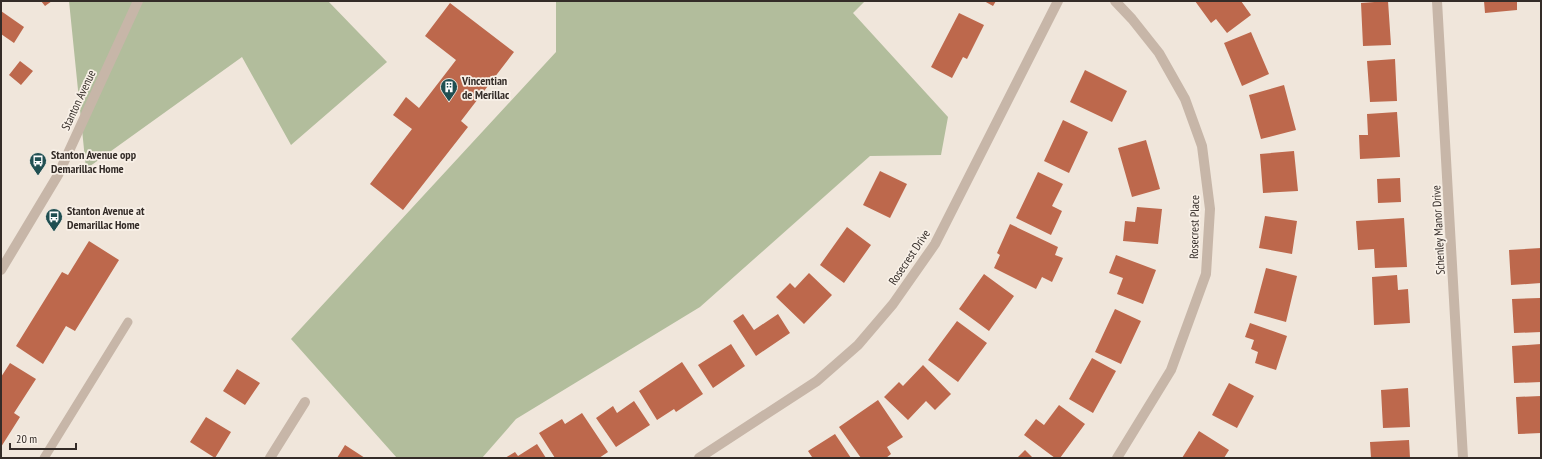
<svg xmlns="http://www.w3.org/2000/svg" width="1542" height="459" font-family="'PT Sans Narrow',sans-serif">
  <rect width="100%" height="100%" fill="#f0e6db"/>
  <!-- green -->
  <path fill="#b2bd9c" d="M 69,1 L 328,1 L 387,62 L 291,145 L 242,57 L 86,169 Z
    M 556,1 L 865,1 L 853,13 L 948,117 L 941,155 L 870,156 L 700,307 L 516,419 L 482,458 L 397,458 L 291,339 L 556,52 Z"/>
  <!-- building -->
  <path fill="#bd684c" d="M 41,1 L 52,1 L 45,6 Z
    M 984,1 L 996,1 L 993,6 Z
    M 1195,1 L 1241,1 L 1251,15 L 1227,33 L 1216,19 L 1211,23 Z
    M 1388,1 L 1391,45 L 1363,46 L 1361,3 Z
    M 1484,1 L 1517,1 L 1517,10 L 1485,13 Z
    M 450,3 L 514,52 L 461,121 L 468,127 L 403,210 L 370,184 L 412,129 L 393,115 L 406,97 L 419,108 L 456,60 L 425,36 Z
    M 1,11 L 24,27 L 14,43 L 1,34 Z
    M 959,13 L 984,25 L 967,59 L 963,57 L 952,78 L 931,67 Z
    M 1251,32 L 1269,74 L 1242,86 L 1224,43 Z
    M 1395,59 L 1397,101 L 1370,102 L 1367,61 Z
    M 20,61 L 33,71 L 21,85 L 9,75 Z
    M 1085,70 L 1127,91 L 1112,122 L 1070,102 Z
    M 1284,85 L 1296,130 L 1261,139 L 1249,95 Z
    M 1397,112 L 1400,157 L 1360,159 L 1359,135 L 1368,135 L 1367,114 Z
    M 1063,120 L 1088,132 L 1069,173 L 1044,161 Z
    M 1146,140 L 1160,189 L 1132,197 L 1118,148 Z
    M 1294,151 L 1298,191 L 1263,193 L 1260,154 Z
    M 880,171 L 907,184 L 890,218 L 863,205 Z
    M 1038,172 L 1063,184 L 1052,206 L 1062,211 L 1051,235 L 1016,218 Z
    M 1400,178 L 1401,202 L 1378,203 L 1377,179 Z
    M 1137,207 L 1162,209 L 1158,244 L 1123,241 L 1125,221 L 1135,222 Z
    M 1265,216 L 1297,221 L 1292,254 L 1259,248 Z
    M 1404,218 L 1407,267 L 1375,268 L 1374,249 L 1358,250 L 1356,221 Z
    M 1010,224 L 1058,247 L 1055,255 L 1063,258 L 1052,282 L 1042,277 L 1036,289 L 994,268 L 1000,255 L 997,253 Z
    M 847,227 L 871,245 L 844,283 L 820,265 Z
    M 89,241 L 119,260 L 75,331 L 66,326 L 43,364 L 16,346 L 62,272 L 68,275 Z
    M 1541,248 L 1541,283 L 1511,285 L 1509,250 Z
    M 1116,255 L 1156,270 L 1143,304 L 1117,294 L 1123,278 L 1109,273 Z
    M 1266,268 L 1297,276 L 1286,322 L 1254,313 Z
    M 809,273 L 832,295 L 804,324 L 776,297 L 790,283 L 795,288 Z
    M 984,274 L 1014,296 L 989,331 L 959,309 Z
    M 1397,275 L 1398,290 L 1408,289 L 1410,323 L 1374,325 L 1372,277 Z
    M 1540,298 L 1541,332 L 1514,333 L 1512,299 Z
    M 1115,309 L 1141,321 L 1121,364 L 1095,352 Z
    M 743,314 L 754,330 L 778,314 L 790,333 L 756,356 L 733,321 Z
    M 957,321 L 987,343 L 958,382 L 928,360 Z
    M 1250,323 L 1287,336 L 1276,370 L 1255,363 L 1258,352 L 1251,349 L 1254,340 L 1245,337 Z
    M 731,344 L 745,366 L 713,388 L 698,365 Z
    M 1541,344 L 1541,382 L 1514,383 L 1512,346 Z
    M 1092,358 L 1116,371 L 1093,413 L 1069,399 Z
    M 682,362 L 703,394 L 676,412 L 674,409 L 657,420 L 639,391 Z
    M 10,363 L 36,379 L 14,413 L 20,417 L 1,447 L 1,377 Z
    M 923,365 L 951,394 L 935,410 L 926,401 L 908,420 L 884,397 L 899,382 L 903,386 Z
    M 237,369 L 260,383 L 245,405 L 223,391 Z
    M 1229,383 L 1254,396 L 1237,428 L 1212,415 Z
    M 1408,388 L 1410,427 L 1383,428 L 1381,390 Z
    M 1541,396 L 1541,433 L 1518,434 L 1516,397 Z
    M 878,400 L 903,437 L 887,447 L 891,454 L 886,458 L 861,458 L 839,427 Z
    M 634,401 L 650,425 L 616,447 L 596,418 L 613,406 L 617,413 Z
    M 1059,405 L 1085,424 L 1060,458 L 1055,458 L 1024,435 L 1036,419 L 1044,425 Z
    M 582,413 L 608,452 L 599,458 L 555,458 L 539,433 L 562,419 L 565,424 Z
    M 206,417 L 231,432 L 215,458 L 190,442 Z
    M 1199,431 L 1229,450 L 1224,458 L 1182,458 Z
    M 835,434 L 851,458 L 811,458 L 812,457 L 808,451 Z
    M 1409,440 L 1410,458 L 1371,458 L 1370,442 Z
    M 537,444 L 546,458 L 505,458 L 515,452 L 518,456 Z
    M 345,445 L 365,458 L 337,458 Z
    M 1025,450 L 1033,458 L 1017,458 Z"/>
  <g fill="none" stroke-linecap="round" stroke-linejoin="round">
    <!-- service -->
    <path stroke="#c7b6a8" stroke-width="9" d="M 44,458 L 128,322"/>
    <!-- minor -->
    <path stroke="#c7b6a8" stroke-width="10" d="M 1115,1 L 1132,19 L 1159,53 L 1185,99 L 1202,146 L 1210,209 L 1206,274 L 1171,370 L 1117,458
      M 1437,1 L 1463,458
      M 270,458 L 305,402
      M 699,458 L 817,381 L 858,345 L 893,304 L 935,244 L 1058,1"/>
    <!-- tertiary -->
    <path stroke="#c7b6a8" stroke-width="10" d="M 1,270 L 58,175 L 138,1"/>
  </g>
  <!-- icons -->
  <defs>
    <symbol id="building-pin" viewBox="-11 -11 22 30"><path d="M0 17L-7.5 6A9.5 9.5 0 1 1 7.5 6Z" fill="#204f52" stroke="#f8f0e7"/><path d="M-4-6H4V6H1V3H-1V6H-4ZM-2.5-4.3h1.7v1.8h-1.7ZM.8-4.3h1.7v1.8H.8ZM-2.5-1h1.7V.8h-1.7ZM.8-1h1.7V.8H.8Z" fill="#fff"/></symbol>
    <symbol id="bus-pin" viewBox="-11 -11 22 30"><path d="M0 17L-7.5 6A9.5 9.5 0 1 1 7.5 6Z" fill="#204f52" stroke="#f8f0e7"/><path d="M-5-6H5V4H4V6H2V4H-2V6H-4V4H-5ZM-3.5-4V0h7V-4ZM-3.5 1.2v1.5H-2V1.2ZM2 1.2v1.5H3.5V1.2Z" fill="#fff"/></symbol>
  </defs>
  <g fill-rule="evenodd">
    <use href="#building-pin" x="439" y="77" width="20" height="27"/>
    <use href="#bus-pin" x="28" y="151" width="20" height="27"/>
    <use href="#bus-pin" x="44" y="207" width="20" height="27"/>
  </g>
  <g text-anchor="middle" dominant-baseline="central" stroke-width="3.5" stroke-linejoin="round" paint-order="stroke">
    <!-- poi labels -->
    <g font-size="12" font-weight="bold" fill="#342c28" stroke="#f8f0e7" text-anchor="start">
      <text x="462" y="80">Vincentian<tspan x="462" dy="14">de Merillac</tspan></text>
      <text x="51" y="154">Stanton Avenue opp<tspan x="51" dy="14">Demarillac Home</tspan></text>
      <text x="67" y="210">Stanton Avenue at<tspan x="67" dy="14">Demarillac Home</tspan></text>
    </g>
    <!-- street labels -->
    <g font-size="12" fill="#342c28" stroke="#f8f0e7">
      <text transform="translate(78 100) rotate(-65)">Stanton Avenue</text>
      <text transform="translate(1194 227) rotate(-89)">Rosecrest Place</text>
      <text transform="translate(1438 230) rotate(-93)">Schenley Manor Drive</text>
      <text transform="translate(909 257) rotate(-56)">Rosecrest Drive</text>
    </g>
  </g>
  <!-- border -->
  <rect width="1542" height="459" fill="none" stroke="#342c28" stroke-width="4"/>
  <!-- scale -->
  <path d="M10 443v6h66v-6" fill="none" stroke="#342c28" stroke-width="2"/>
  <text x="16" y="443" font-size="12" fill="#342c28" stroke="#f8f0e7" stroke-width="3" paint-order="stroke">20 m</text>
</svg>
